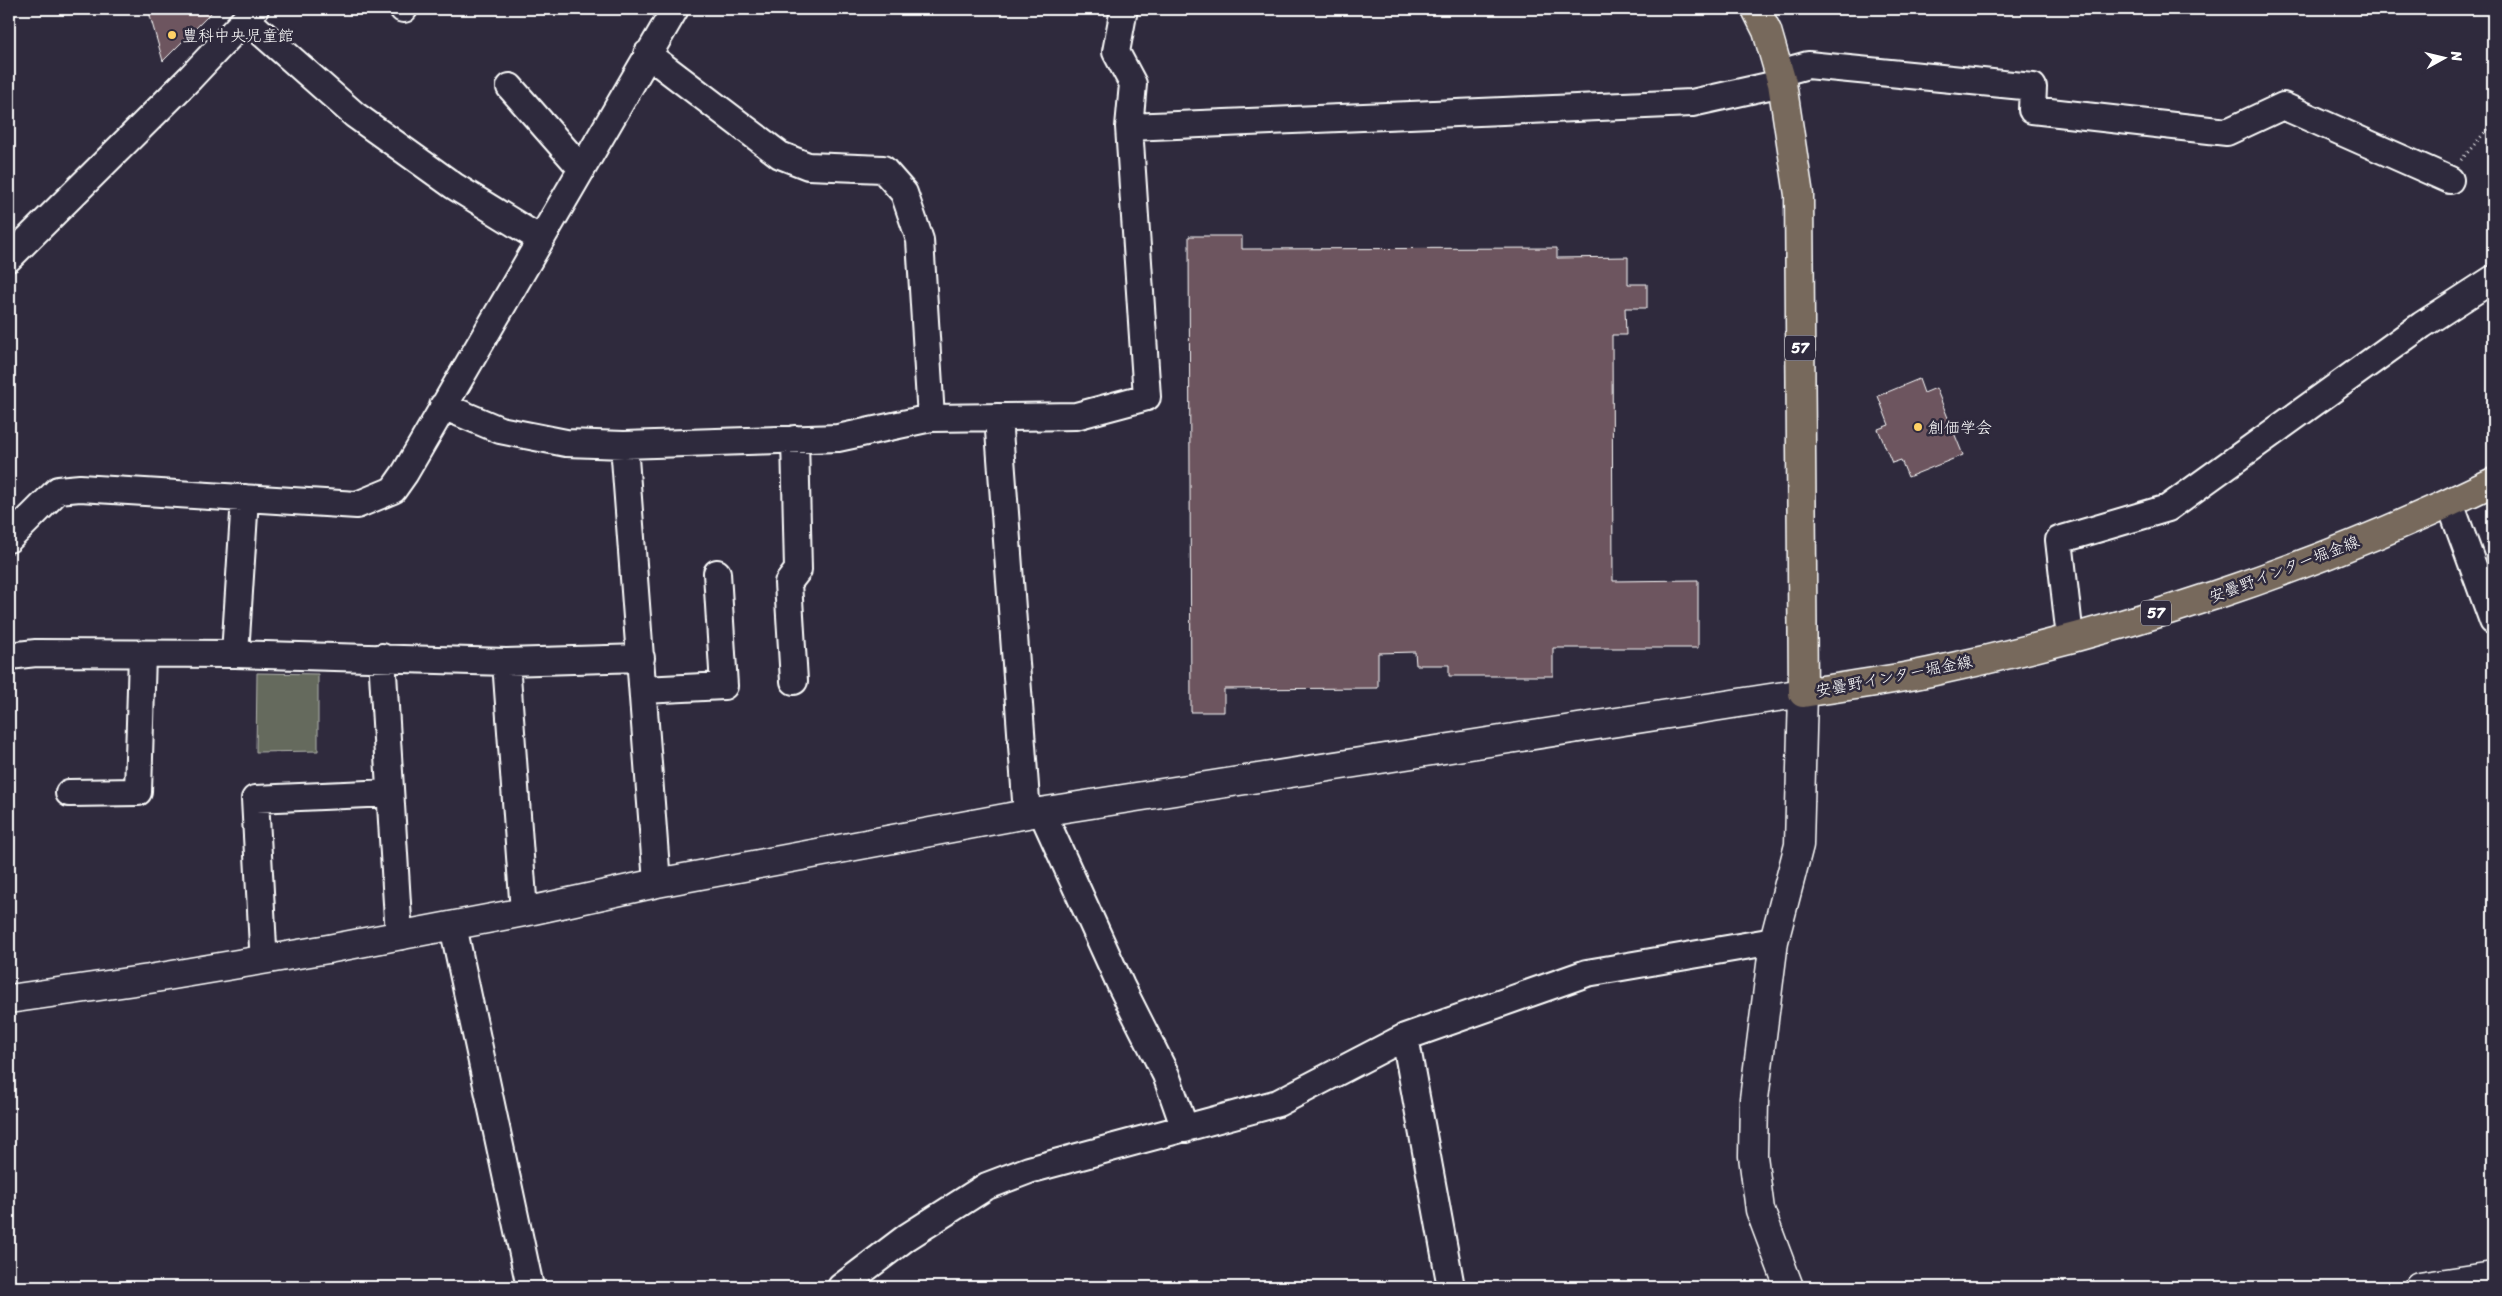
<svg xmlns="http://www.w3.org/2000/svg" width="2502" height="1296" font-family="Sriracha,'Klee One',sans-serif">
  <rect width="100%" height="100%" fill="#2f2a3d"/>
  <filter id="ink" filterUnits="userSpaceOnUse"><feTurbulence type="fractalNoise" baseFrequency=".02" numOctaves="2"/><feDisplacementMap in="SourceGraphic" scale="10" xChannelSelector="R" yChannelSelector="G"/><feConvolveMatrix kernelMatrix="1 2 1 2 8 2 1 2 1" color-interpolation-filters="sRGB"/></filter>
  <g filter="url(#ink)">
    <!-- park -->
    <path fill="#656a5d" stroke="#b2b4ae" d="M 257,673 L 318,674 L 318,751 L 256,752 Z"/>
    <!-- building -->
    <path fill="#6d555e" stroke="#fff" d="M 148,9 L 215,9 L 163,61 Z
      M 1189,236 L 1242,236 L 1242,249 L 1557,248 L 1557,258 L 1628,257 L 1628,284 L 1647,284 L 1647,308 L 1625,308 L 1626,335 L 1612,335 L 1613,581 L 1698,580 L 1698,648 L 1553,648 L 1553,676 L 1449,676 L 1449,665 L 1416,665 L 1415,652 L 1378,653 L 1378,688 L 1224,689 L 1224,712 L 1191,712 Z
      M 1919,379 L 1924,393 L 1936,388 L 1963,455 L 1908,477 L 1901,460 L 1892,463 L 1878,429 L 1889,425 L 1878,396 Z"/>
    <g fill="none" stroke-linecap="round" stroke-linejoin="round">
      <defs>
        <path id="minor" d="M 403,9 L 404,9
          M 1124,9 L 1116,52 L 1133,84 L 1129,127
          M 246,19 L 355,115 L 454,186 L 540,239
          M 647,54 L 780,155 L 808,166 L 883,169 L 904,193 L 920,240 L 931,418
          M 1779,73 L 1808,65 L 2033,87 L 2032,110 L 2227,132 L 2283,106 L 2450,180
          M 510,87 L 581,168
          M 9,258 L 190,78 L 255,9
          M 443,406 L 500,430 L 566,443 L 624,445 L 838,438 L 931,418 L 1076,416 L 1147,397 L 1129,127 L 1692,103 L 1782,83
          M 998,417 L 1027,814
          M 624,445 L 657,883
          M 2450,503 L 2493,621
          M 9,539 L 58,490 L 80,488 L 357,505 L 393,490 L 405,473 L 675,9
          M 2070,638 L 2059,540 L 2168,508 L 2422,325 L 2493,279
          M 235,654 L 245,498
          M 9,656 L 36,653 L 235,654 L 506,662 L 641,658
          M 382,657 L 399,936
          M 506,662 L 524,912
          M 794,681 L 788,583 L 798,570 L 795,439
          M 643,690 L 724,686 L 717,573
          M 69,793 L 138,792 L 142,654
          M 1042,812 L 1121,986 L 1166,1075 L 1185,1129
          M 453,926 L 530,1287
          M 263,947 L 255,799 L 390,793
          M 1405,1037 L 1451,1287
          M 841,1287 L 907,1237 L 987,1186 L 1029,1170 L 1278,1103 L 1405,1037 L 1587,973 L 1774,941"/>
        <path id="tertiary" d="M 9,999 L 149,979 L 328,949 L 524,912 L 657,883 L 1027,814 L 1803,693 L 1799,845 L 1774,941 L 1754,1099 L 1753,1156 L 1760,1210 L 1789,1287
          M 2419,1287 L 2493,1276"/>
        <path id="primary" d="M 1756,9 L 1767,31 L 1782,83 L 1799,195 L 1803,693 C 1846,686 1888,681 1930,672 C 2122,632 2317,568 2493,482"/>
      </defs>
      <!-- minor casing -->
      <use href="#minor" stroke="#fff" stroke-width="30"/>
      <!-- tertiary casing -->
      <use href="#tertiary" stroke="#fff" stroke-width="31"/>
      <!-- primary casing -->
      <use href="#primary" stroke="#fff" stroke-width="31"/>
      <!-- path -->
      <path stroke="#fff" stroke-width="3" stroke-dasharray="1 4" stroke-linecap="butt" d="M 2461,160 L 2493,123"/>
      <!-- minor -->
      <use href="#minor" stroke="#2f2a3d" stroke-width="26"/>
      <!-- tertiary -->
      <use href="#tertiary" stroke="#2f2a3d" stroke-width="28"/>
      <!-- primary -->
      <use href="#primary" stroke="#77695c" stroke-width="28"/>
    </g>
  </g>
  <!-- markers -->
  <g fill="#ffd166" stroke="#2f2a3d" stroke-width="2">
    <circle cx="172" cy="35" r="5"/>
    <circle cx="1918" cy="427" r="5"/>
  </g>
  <g text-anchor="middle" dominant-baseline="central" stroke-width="5" stroke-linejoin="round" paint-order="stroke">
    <!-- shield labels -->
    <g fill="#2f2a3d" stroke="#c1bfc5" stroke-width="1">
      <rect x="1785" y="335.5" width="30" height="25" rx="4"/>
      <rect x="2141" y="600.5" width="30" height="25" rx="4"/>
    </g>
    <g font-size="15" font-weight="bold" fill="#fff">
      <text x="1800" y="348">57</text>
      <text x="2156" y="613">57</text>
    </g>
    <!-- poi labels -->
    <g font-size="16" fill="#fff" stroke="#2f2a3d" text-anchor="start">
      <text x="182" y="35">豊科中央児童館</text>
      <text x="1928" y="427">創価学会</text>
    </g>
    <!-- street labels -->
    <g font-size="16" fill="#fff" stroke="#2f2a3d">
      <text transform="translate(2284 569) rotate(-21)">安曇野インター堀金線</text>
      <text transform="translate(1894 676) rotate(-11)">安曇野インター堀金線</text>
    </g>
  </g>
  <!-- margin -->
  <rect width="2502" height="1296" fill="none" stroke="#2f2a3d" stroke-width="30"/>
  <rect x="15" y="15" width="2472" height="1266" fill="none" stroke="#fff" stroke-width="2" filter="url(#ink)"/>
  <!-- north arrow -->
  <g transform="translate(2444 58) rotate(82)" stroke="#2f2a3d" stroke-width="4" paint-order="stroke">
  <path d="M0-4L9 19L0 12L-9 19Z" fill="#ffffff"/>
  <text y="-8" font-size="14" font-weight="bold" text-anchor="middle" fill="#ffffff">N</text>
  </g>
</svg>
